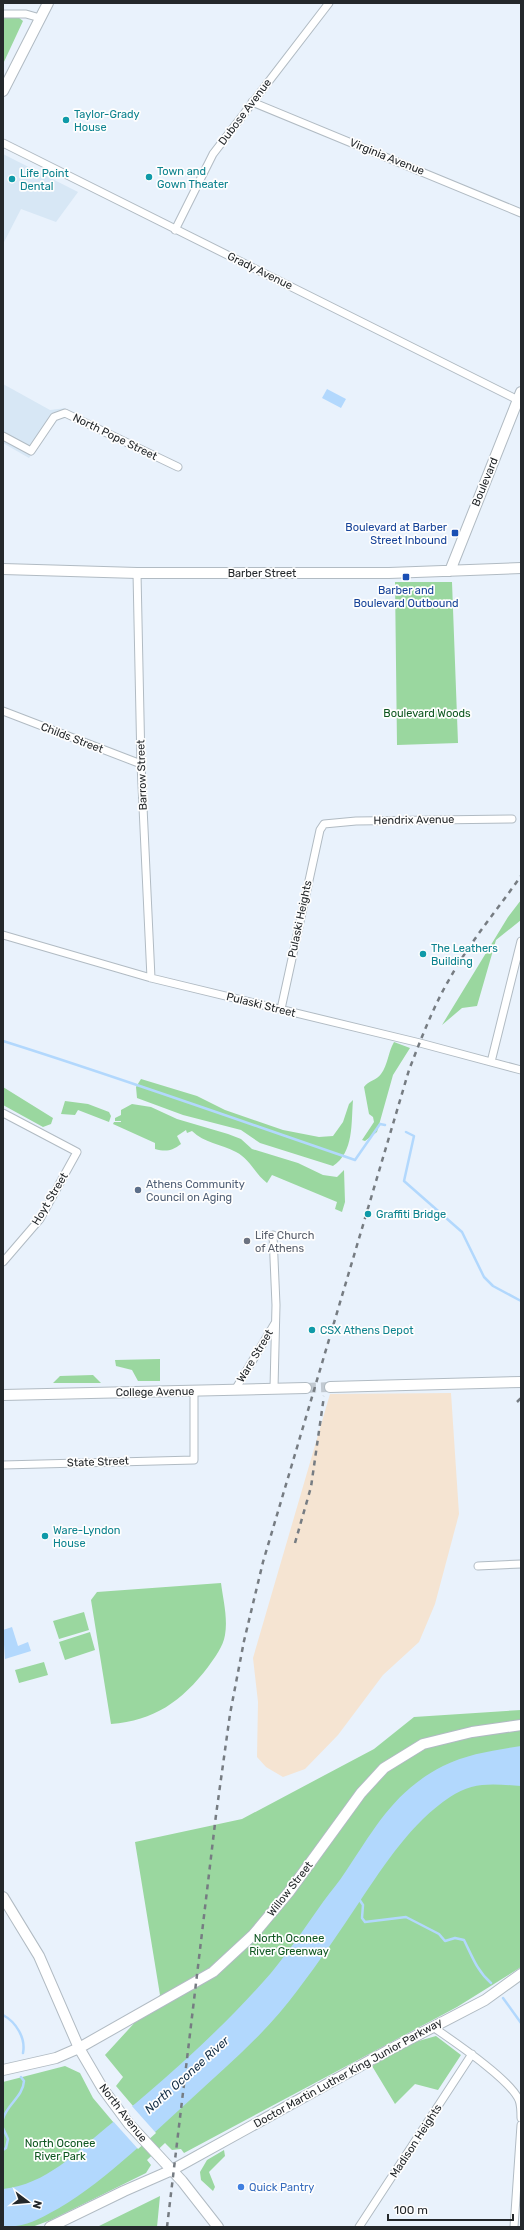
<svg xmlns="http://www.w3.org/2000/svg" width="524" height="2230" font-family="Rubik,sans-serif">
  <rect width="100%" height="100%" fill="#e9f2fc"/>
  <!-- built -->
  <path fill="#d7e7f5" d="M 3,154 L 78,192 L 56,222 L 21,209 L 3,244 Z
    M 3,384 L 50,410 L 66,408 L 29,458 L 3,443 Z"/>
  <!-- industrial -->
  <path fill="#f5e4d2" d="M 451,1393 L 459,1514 L 435,1604 L 419,1642 L 383,1675 L 338,1735 L 305,1769 L 283,1777 L 266,1767 L 257,1757 L 258,1702 L 253,1658 L 330,1394 Z"/>
  <!-- green -->
  <path fill="#9ad79f" d="M 3,17 L 18,17 L 23,21 L 3,64 Z
    M 395,582 L 452,582 L 458,743 L 397,745 Z
    M 521,900 L 521,920 L 496,940 L 477,1006 L 462,1008 L 442,1025 L 508,917 Z
    M 394,1042 L 410,1048 L 393,1075 L 377,1132 L 365,1141 L 362,1140 L 374,1122 L 373,1117 L 369,1114 L 364,1087 C 368,1081 377,1080 381,1074 C 388,1065 388,1052 394,1042 Z
    M 141,1079 L 197,1096 L 225,1110 L 283,1130 L 319,1137 L 333,1136 L 343,1122 L 349,1104 L 353,1100 C 351,1124 354,1152 333,1166 L 260,1143 L 241,1130 L 183,1115 L 137,1098 L 136,1087 Z
    M 3,1087 L 53,1118 L 51,1124 L 43,1127 L 3,1105 Z
    M 65,1101 L 88,1104 L 109,1112 L 111,1116 L 109,1122 L 78,1110 L 75,1115 L 61,1114 Z
    M 132,1104 L 151,1107 L 177,1119 L 228,1134 L 241,1139 L 252,1149 L 298,1163 L 323,1175 L 337,1177 L 344,1170 L 345,1202 L 342,1212 L 335,1209 L 337,1202 L 272,1175 L 267,1183 C 255,1174 250,1159 236,1152 C 221,1144 204,1143 192,1131 L 187,1133 L 186,1130 L 177,1136 L 181,1144 C 172,1151 166,1152 155,1149 L 155,1143 L 113,1124 L 114,1122 L 121,1122 L 121,1121 L 115,1121 L 115,1118 L 121,1115 L 121,1110 Z
    M 160,1359 L 160,1381 L 138,1381 L 132,1370 L 116,1366 L 115,1360 Z
    M 93,1375 L 101,1383 L 53,1383 L 60,1376 Z
    M 221,1583 C 223,1599 228,1618 225,1635 C 223,1647 215,1657 208,1667 C 182,1701 154,1721 111,1724 L 91,1600 L 97,1592 Z
    M 84,1612 L 89,1630 L 59,1639 L 53,1621 Z
    M 90,1632 L 95,1650 L 65,1660 L 59,1642 Z
    M 44,1662 L 48,1675 L 19,1683 L 15,1670 Z
    M 521,1710 L 521,1967 L 457,2007 L 184,2153 L 181,2149 L 172,2150 L 165,2143 L 147,2160 L 151,2165 L 146,2173 L 51,2220 L 32,2227 L 3,2227 L 3,2082 L 65,2066 L 80,2073 L 93,2098 L 135,2148 L 141,2100 L 133,2106 L 116,2086 L 123,2077 L 105,2055 L 160,1995 L 135,1842 L 242,1819 L 374,1749 L 414,1717 Z
    M 436,2036 L 461,2055 L 438,2090 L 415,2084 L 395,2104 L 372,2066 L 408,2044 Z
    M 224,2150 L 225,2156 L 209,2172 L 215,2187 L 213,2191 L 201,2180 L 200,2172 L 207,2160 Z
    M 160,2196 L 157,2227 L 97,2227 Z"/>
  <!-- water -->
  <path fill="#b2d8fd" d="M 327,389 L 346,399 L 341,408 L 322,398 Z
    M 12,1627 L 18,1646 L 28,1642 L 31,1651 L 5,1659 L 3,1630 Z
    M 521,1746 L 521,1786 C 494,1784 473,1781 450,1797 C 411,1823 385,1864 360,1901 C 340,1931 319,1962 297,1991 C 266,2033 228,2065 190,2100 C 150,2136 97,2189 50,2213 C 34,2222 21,2227 3,2227 L 3,2189 C 47,2184 75,2153 107,2127 C 165,2080 222,2029 271,1973 C 290,1950 306,1926 323,1902 C 331,1891 339,1882 346,1871 C 375,1828 394,1791 443,1766 C 467,1754 495,1750 521,1746 Z"/>
  <!-- pier -->
  <path fill="#e9f2fc" d="M 131,2105 L 156,2133 L 138,2149 L 112,2120 Z"/>
  <g fill="none" stroke-linecap="round" stroke-linejoin="round">
    <!-- stream -->
    <path stroke="#b2d8fd" stroke-width="2.5" d="M 3,1041 C 121,1078 238,1120 355,1160 L 380,1124 L 385,1125
      M 406,1132 L 414,1136 L 404,1181 L 462,1232 L 484,1277 L 493,1286 L 521,1301
      M 359,1899 L 363,1905 L 362,1918 L 365,1922 L 406,1917 L 439,1934 L 445,1941 L 455,1938 L 464,1940 C 472,1956 477,1971 491,1983
      M 503,1998 L 521,2023
      M 3,2015 C 16,2022 26,2038 23,2053
      M 3,2119 C 7,2104 23,2097 24,2081 L 21,2077
      M 3,2128 L 8,2139 L 6,2148 L 3,2150"/>
    <!-- secondary-tunnel -->
    <path stroke="#c2cad2" stroke-width="10" stroke-dasharray="10 5" stroke-linecap="butt" d="M 306,1388 L 330,1387"/>
    <defs>
      <path id="street" d="M 3,14 L 26,14 L 40,18
        M 252,102 L 521,213
        M 3,143 L 518,400
        M 175,230 L 213,154 L 329,3
        M 3,436 L 31,451 L 54,417 L 65,413 L 178,467
        M 137,573 L 141,764 L 151,978
        M 3,711 L 141,764
        M 3,935 L 151,978 L 420,1043 L 521,1070
        M 281,1009 L 320,830 L 324,824 L 356,821 L 512,819
        M 491,1062 L 521,941
        M 3,1113 L 77,1152 L 40,1219 L 3,1262
        M 273,1235 L 276,1305 L 274,1388
        M 235,1390 L 275,1323
        M 3,1465 L 194,1460 L 194,1391
        M 478,1566 L 521,1564
        M 433,2027 C 453,2041 510,2079 519,2100 C 521,2105 521,2113 521,2118
        M 359,2227 L 472,2054
        M 514,2227 L 521,2125"/>
      <path id="secondary" d="M 3,91 L 48,3
        M 3,569 L 137,573 L 389,573 L 521,568
        M 450,571 L 521,392
        M 330,1387 L 521,1382
        M 3,1395 L 306,1388
        M 3,1897 L 39,1956 L 79,2048 L 103,2089 L 129,2124 L 182,2181 L 218,2227
        M 3,2070 L 56,2058 L 79,2048 L 213,1972 L 253,1935 L 289,1892 L 361,1793 L 384,1768 L 423,1744 L 472,1732 L 521,1725
        M 50,2227 L 124,2191 L 172,2170 L 387,2051 L 485,2000 L 521,1974"/>
    </defs>
    <!-- street casing -->
    <use href="#street" stroke="#b1bbc3" stroke-width="9"/>
    <!-- secondary casing -->
    <use href="#secondary" stroke="#b1bbc3" stroke-width="12"/>
    <!-- street -->
    <use href="#street" stroke="#fff" stroke-width="7"/>
    <!-- secondary -->
    <use href="#secondary" stroke="#fff" stroke-width="10"/>
    <!-- rail -->
    <path stroke="#767c82" stroke-width="2.5" stroke-dasharray="5 5" stroke-linecap="butt" d="M 517,1402 L 521,1398
      M 295,1543 L 311,1487 L 324,1396
      M 167,2227 L 216,1815 L 230,1714 L 244,1641 L 263,1562 L 409,1070 C 421,1039 433,1007 450,978 C 470,942 497,910 521,876"/>
  </g>
  <!-- markers -->
  <g fill="#0f9aa8" stroke="#fefefe" stroke-width="1.5">
    <circle cx="66" cy="120" r="4"/>
    <circle cx="149" cy="177" r="4"/>
    <circle cx="12" cy="179" r="4"/>
    <circle cx="423" cy="954" r="4"/>
    <circle cx="368" cy="1214" r="4"/>
    <circle cx="312" cy="1330" r="4"/>
    <circle cx="45" cy="1536" r="4"/>
  </g>
  <g fill="#1a4fb4" stroke="#fefefe" stroke-width="1.5">
    <rect x="451" y="529" width="8" height="8" rx="2"/>
    <rect x="402" y="573" width="8" height="8" rx="2"/>
  </g>
  <circle fill="#5c6f8a" stroke="#fefefe" stroke-width="1.5" cx="138" cy="1190" r="4"/>
  <circle fill="#6b7280" stroke="#fefefe" stroke-width="1.5" cx="247" cy="1241" r="4"/>
  <circle fill="#3f7fe0" stroke="#fefefe" stroke-width="1.5" cx="241" cy="2187" r="4"/>
  <g text-anchor="middle" dominant-baseline="central" stroke-width="3.5" stroke-linejoin="round" paint-order="stroke">
    <!-- street labels -->
    <g font-size="11" fill="#24282b" stroke="#fefefe">
      <text transform="translate(245 112) rotate(-53)">Dubose Avenue</text>
      <text transform="translate(387 157) rotate(22)">Virginia Avenue</text>
      <text transform="translate(260 271) rotate(26)">Grady Avenue</text>
      <text transform="translate(115 437) rotate(26)">North Pope Street</text>
      <text transform="translate(485 482) rotate(-68)">Boulevard</text>
      <text x="262" y="573">Barber Street</text>
      <text transform="translate(72 738) rotate(21)">Childs Street</text>
      <text transform="translate(142 775) rotate(-92)">Barrow Street</text>
      <text transform="translate(414 820) rotate(-1)">Hendrix Avenue</text>
      <text transform="translate(300 919) rotate(-78)">Pulaski Heights</text>
      <text transform="translate(261 1005) rotate(14)">Pulaski Street</text>
      <text transform="translate(50 1199) rotate(-59)">Hoyt Street</text>
      <text transform="translate(255 1356) rotate(-59)">Ware Street</text>
      <text transform="translate(155 1392) rotate(-1)">College Avenue</text>
      <text transform="translate(98 1462) rotate(-2)">State Street</text>
      <text transform="translate(290 1889) rotate(-52)">Willow Street</text>
      <text transform="translate(348 2073) rotate(-29)">Doctor Martin Luther King Junior Parkway</text>
      <text transform="translate(123 2113) rotate(52)">North Avenue</text>
      <text transform="translate(416 2141) rotate(-57)">Madison Heights</text>
    </g>
    <!-- culture labels -->
    <g font-size="11" fill="#0d838f" stroke="#fefefe" text-anchor="start">
      <text x="74" y="114">Taylor-Grady<tspan x="74" dy="13">House</tspan></text>
      <text x="157" y="171">Town and<tspan x="157" dy="13">Gown Theater</tspan></text>
      <text x="20" y="173">Life Point<tspan x="20" dy="13">Dental</tspan></text>
      <text x="431" y="948">The Leathers<tspan x="431" dy="13">Building</tspan></text>
      <text x="376" y="1214">Graffiti Bridge</text>
      <text x="320" y="1330">CSX Athens Depot</text>
      <text x="53" y="1530">Ware-Lyndon<tspan x="53" dy="13">House</tspan></text>
    </g>
    <!-- transit labels -->
    <g font-size="11" fill="#164399" stroke="#fefefe" text-anchor="end">
      <text x="447" y="527">Boulevard at Barber<tspan x="447" dy="13">Street Inbound</tspan></text>
      <text x="406" y="590" text-anchor="middle">Barber and<tspan x="406" dy="13">Boulevard Outbound</tspan></text>
    </g>
    <!-- park labels -->
    <g font-size="11" fill="#0d561f" stroke="#fefefe">
      <text x="427" y="713">Boulevard Woods</text>
      <text x="289" y="1938">North Oconee<tspan x="289" dy="13">River Greenway</tspan></text>
      <text x="60" y="2143">North Oconee<tspan x="60" dy="13">River Park</tspan></text>
    </g>
    <!-- service labels -->
    <g font-size="11" fill="#4e5e75" stroke="#fefefe" text-anchor="start">
      <text x="146" y="1184">Athens Community<tspan x="146" dy="13">Council on Aging</tspan></text>
    </g>
    <!-- worship labels -->
    <g font-size="11" fill="#5b616d" stroke="#fefefe" text-anchor="start">
      <text x="255" y="1235">Life Church<tspan x="255" dy="13">of Athens</tspan></text>
    </g>
    <!-- shop labels -->
    <g font-size="11" fill="#366cbe" stroke="#fefefe" text-anchor="start">
      <text x="249" y="2187">Quick Pantry</text>
    </g>
    <!-- water labels -->
    <g font-size="12" font-style="italic" fill="#122d45" stroke="#fefefe">
      <text transform="translate(187 2075) rotate(-42)">North Oconee River</text>
    </g>
  </g>
  <!-- border -->
  <rect width="524" height="2230" fill="none" stroke="#24282b" stroke-width="8"/>
  <!-- north arrow -->
  <g transform="translate(28 2202) rotate(106)" stroke="#fefefe" stroke-width="3" paint-order="stroke">
  <path d="M0-3L7 15L0 10L-7 15Z" fill="#24282b"/>
  <text y="-6" font-size="11" font-weight="bold" text-anchor="middle" fill="#24282b">N</text>
  </g>
  <!-- scale -->
  <path d="M388 2214v6h125v-6" fill="none" stroke="#24282b" stroke-width="2"/>
  <text x="394" y="2214" font-size="12" fill="#24282b" stroke="#fefefe" stroke-width="3" paint-order="stroke">100 m</text>
</svg>
